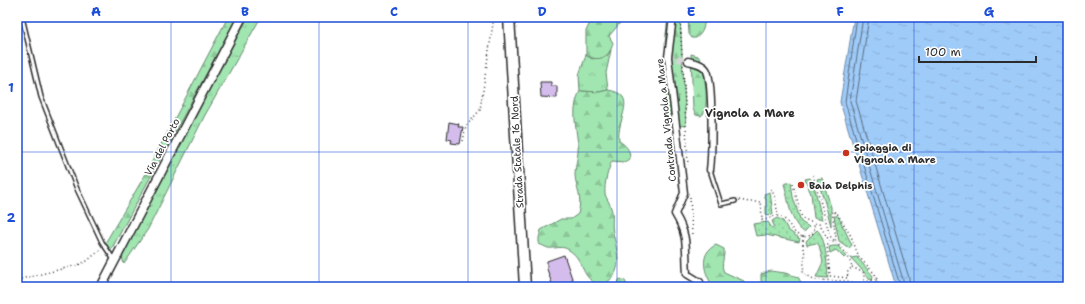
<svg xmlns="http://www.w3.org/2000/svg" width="1085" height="304" font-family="'Shantell Sans',sans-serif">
  <defs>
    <pattern id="grass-tufts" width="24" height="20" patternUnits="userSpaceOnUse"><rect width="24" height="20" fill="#a1e6b1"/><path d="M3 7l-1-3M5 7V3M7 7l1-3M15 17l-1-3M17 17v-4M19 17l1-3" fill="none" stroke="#8bc598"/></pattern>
    <pattern id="forest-firs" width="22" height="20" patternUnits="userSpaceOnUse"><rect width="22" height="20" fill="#a1e6b1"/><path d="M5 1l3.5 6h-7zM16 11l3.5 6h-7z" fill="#8bc598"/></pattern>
    <pattern id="garden-dots" width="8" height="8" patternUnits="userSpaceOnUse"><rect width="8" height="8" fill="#a1e6b1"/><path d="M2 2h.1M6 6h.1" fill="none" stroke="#8bc598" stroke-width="1.8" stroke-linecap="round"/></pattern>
    <pattern id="water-ripples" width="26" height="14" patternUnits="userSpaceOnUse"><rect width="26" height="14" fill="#9fcbf9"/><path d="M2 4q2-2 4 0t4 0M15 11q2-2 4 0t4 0" fill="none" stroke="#89aed6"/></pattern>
  </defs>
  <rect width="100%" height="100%" fill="#fff"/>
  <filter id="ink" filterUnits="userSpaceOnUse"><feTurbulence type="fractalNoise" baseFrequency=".025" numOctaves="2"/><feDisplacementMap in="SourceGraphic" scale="8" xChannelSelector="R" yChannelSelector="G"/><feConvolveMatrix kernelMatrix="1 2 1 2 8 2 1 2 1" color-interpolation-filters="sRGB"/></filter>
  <g filter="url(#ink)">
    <!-- grass -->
    <path fill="url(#grass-tufts)" stroke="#66886e" d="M 248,17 L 261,17 L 205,115 L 148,229 L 124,264 L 121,253 Z
      M 611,50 L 606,73 L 608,90 L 599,92 L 580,91 L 579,75 L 586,55 L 592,59 L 607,56 Z"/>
    <!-- forest -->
    <path fill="url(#forest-firs)" stroke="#66886e" d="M 228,17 L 237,17 L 111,250 L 104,245 L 145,175 Z
      M 593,17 L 625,17 L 609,36 L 613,43 C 610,57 599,63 586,55 L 586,31 Z
      M 668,17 L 680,17 L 686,126 L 674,125 L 665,105 L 669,83 L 665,43 Z
      M 688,17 L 704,17 C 705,26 703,33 696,38 L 692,38 L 689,34 Z
      M 691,54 L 698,56 L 702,62 C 704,73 711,110 701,116 L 696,115 L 693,109 Z
      M 608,90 C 640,95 616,118 619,141 C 627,146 630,150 630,159 L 624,162 L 612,161 C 608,170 604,183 605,194 C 606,198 610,203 611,208 C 614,215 611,224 613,232 C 617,254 626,273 601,286 C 579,278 586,261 569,250 C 562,245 556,249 548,248 C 545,247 542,245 539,244 L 539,238 L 541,230 L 561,219 L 571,219 L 578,214 C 583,195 576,191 575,175 C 575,165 579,155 578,145 C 576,126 571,109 580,91 L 599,92 Z
      M 716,245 L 724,249 C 725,257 720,265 724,272 L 744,281 L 742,286 L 714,287 C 704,275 698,253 716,245 Z
      M 771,271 L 785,273 L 798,277 L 802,284 L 807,287 L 766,287 L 761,281 L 761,274 Z
      M 620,279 L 625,281 L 628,287 L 615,287 Z"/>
    <!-- garden -->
    <path fill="url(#garden-dots)" stroke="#66886e" d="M 810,178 L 814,185 L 822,220 L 814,218 L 811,194 L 805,179 Z
      M 822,178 L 831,207 L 831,226 L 825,203 L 817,179 Z
      M 791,182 L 793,197 L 801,222 L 809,227 L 804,232 C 789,222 789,199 784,184 Z
      M 770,192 L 773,214 L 766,215 L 766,200 L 764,194 Z
      M 834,216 L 838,216 L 852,245 L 849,248 L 839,241 Z
      M 777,218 L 783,221 L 788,230 L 800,239 L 799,242 L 766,235 L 756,236 L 753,224 L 768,222 L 772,228 L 774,226 L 772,221 Z
      M 817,230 C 826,236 827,266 828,278 L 816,277 L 823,262 L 819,245 L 816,243 L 807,245 L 806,241 Z
      M 833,246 L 838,246 L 846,256 L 844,258 L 836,250 L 830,253 L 829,247 Z
      M 857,257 L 873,276 L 872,281 L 851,258 Z"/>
    <!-- water -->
    <path fill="url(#water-ripples)" stroke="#718ba7" d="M 854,17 L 1068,17 L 1068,287 L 894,287 L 895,283 L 840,102 Z"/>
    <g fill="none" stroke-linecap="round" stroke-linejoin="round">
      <!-- shore -->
      <path stroke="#596b7d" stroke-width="1" d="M 857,17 L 845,102 L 899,282 L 898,287
        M 863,17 L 850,101 L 903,280 L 903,287
        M 869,17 L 856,101 L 909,278 L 909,287"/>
    </g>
    <!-- building -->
    <path fill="#d4bded" stroke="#2b2b2b" d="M 540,82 L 551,82 L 551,86 L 557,86 L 557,98 L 541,97 Z
      M 449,122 L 459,124 L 458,127 L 463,127 L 460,144 L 451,143 L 452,140 L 447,139 Z
      M 564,255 L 575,287 L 553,287 L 547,269 L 547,261 Z"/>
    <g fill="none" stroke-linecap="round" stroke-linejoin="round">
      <!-- minor-tunnel -->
      <path stroke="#d5d5d5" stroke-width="6" stroke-dasharray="6 3" stroke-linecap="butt" d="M 668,57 L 688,61"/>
      <defs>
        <path id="service" d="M 22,17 L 41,97 L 77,189 L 102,242 L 114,260
          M 710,170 L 721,204 L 735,201"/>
        <path id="minor" d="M 673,17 L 668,57 L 684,193 L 675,214 C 689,237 685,248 687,274 L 700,282
          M 688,61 C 695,63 704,64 707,71 C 713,84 712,154 710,170"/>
        <path id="tertiary" d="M 101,287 L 242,17"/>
        <path id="primary" d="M 509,17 L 525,287"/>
      </defs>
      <!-- service casing -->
      <use href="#service" stroke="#2b2b2b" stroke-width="6"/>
      <!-- minor casing -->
      <use href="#minor" stroke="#2b2b2b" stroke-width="9"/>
      <!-- tertiary casing -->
      <use href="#tertiary" stroke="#2b2b2b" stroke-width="11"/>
      <!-- primary casing -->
      <use href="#primary" stroke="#2b2b2b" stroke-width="13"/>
      <!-- path -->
      <path stroke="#2b2b2b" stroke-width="1.5" stroke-dasharray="1 3" stroke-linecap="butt" d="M 680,17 L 682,57
        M 683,65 L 688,165
        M 463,141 L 466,126 L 480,110 L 494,17
        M 813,175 L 830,236 L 847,254 L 852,267 L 847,273 L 848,278 L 830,276 L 827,246 L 830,242
        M 793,184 L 802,218 L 813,223
        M 771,189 L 775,197 L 778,216
        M 690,197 L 692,235
        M 739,200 L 749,202 L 761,202 L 762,220 C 768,220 773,215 778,216 C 791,218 792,241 808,236 C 815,234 814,229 814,223 L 819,224 L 830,242 L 835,242 L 836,238 L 832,211 L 837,213 L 851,236 L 859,257 L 875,274 L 878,282 L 895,285
        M 803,236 L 803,249 L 805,253 L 803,273 L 815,280 L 847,281 L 861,284 L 878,282
        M 852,267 L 864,273 L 864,280 L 877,280
        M 17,280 L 78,265 L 87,261 L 100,250"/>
      <!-- service -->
      <use href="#service" stroke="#fff" stroke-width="3"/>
      <!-- minor -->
      <use href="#minor" stroke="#fff" stroke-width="6"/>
      <!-- tertiary -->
      <use href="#tertiary" stroke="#fff" stroke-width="8"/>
      <!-- primary -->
      <use href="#primary" stroke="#fff" stroke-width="10"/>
    </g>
  </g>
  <!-- grid -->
  <path fill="none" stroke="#1d4ed8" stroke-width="1" stroke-opacity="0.55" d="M 171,17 L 171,287M 319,17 L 319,287M 468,17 L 468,287M 617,17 L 617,287M 766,17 L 766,287M 914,17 L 914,287M 17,152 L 1068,152"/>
  <!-- markers -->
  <g fill="#c8321e" stroke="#fff" stroke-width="1.5">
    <circle cx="846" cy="153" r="4"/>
    <circle cx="801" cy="185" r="4"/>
  </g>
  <g text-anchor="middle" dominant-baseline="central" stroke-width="3.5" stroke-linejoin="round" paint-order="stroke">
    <!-- street labels -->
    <g font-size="10" fill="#2b2b2b" stroke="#fff">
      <text transform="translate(666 120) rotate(-96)">Contrada Vignola a Mare</text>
      <text transform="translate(162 147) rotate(-62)">Via del Porto</text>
      <text transform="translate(517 152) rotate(-93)">Strada Statale 16 Nord</text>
    </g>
    <!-- poi labels -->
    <g font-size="10" font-weight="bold" fill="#2b2b2b" stroke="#fff" text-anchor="start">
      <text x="854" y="147">Spiaggia di<tspan x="854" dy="12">Vignola a Mare</tspan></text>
      <text x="809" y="185">Baia Delphis</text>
    </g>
    <!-- neighbourhood labels -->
    <g font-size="11" font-weight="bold" fill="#2b2b2b" stroke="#fff">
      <text x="750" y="113">Vignola a Mare</text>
    </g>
  </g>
  <!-- margin -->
  <rect width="1085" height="304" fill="none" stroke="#fff" stroke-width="44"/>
  <!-- scale -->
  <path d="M919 56v6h117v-6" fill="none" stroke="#2b2b2b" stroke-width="2"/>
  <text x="925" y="56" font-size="12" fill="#2b2b2b" stroke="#ffffff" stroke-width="3" paint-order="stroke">100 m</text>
  <rect x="22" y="22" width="1041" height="260" fill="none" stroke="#1d4ed8" stroke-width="1.5"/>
  <g font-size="13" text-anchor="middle" font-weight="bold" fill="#1d4ed8">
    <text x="96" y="16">A</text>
    <text x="245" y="16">B</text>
    <text x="394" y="16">C</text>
    <text x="542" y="16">D</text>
    <text x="691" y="16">E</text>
    <text x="840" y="16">F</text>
    <text x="989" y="16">G</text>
    <text x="11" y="92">1</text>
    <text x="11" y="222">2</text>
  </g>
</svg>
